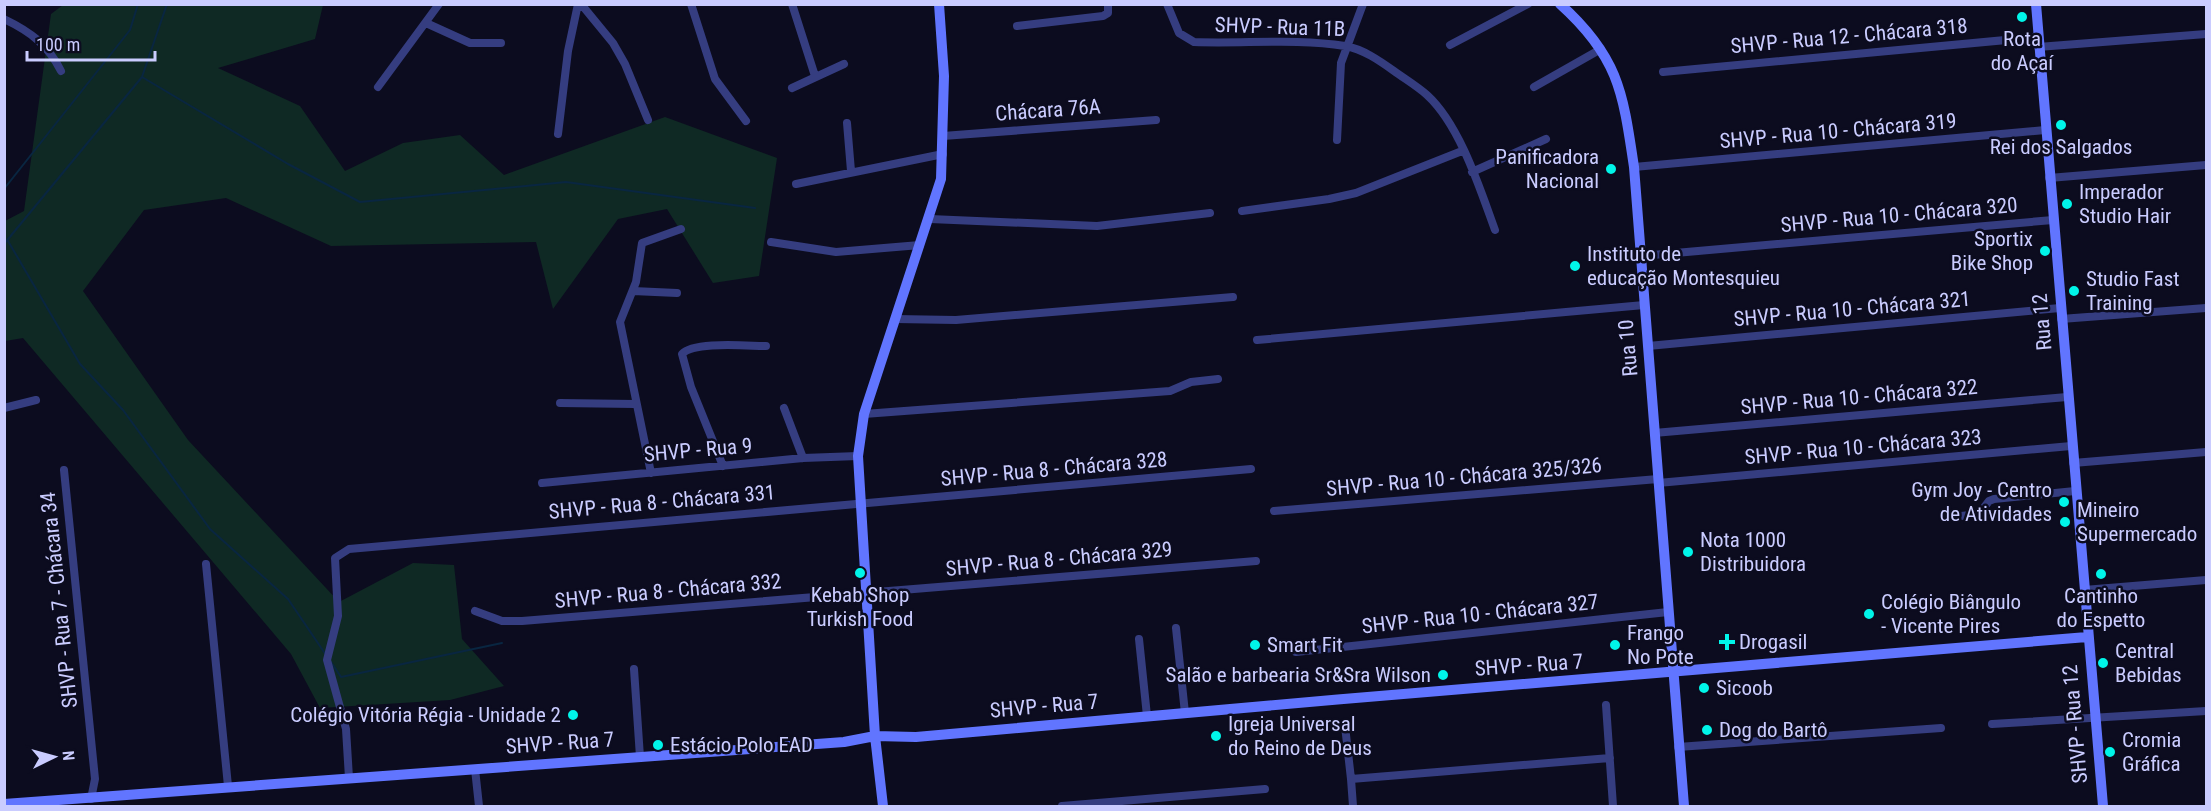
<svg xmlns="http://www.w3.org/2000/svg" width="2211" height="811" font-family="'Roboto Condensed',sans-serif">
  <rect width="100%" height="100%" fill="#0c0c1f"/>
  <!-- green -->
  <path fill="#0f2924" d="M 63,5 L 323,5 L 315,39 L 218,68 L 300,106 L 345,171 L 403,143 L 460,135 L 504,175 L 665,117 L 777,158 L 759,276 L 713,283 L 667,209 L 618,219 L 553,309 L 536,242 L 331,246 L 226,198 L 144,210 L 83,291 L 188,440 L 339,602 L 413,563 L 454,565 L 462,639 L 504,686 L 450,700 L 320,708 L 291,654 L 23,338 L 5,341 L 5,221 L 24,211 L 51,14 Z"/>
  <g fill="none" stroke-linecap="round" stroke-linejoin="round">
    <!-- stream -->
    <path stroke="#092641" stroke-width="2" d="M 142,77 L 288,164 L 360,202 L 566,182 L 755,208
      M 4,189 L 130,30 L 138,4
      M 8,241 L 80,364 L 123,410 L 210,529 L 288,599 L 326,655
      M 4,244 L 142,77 L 167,4
      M 331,662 L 341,677 L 502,643"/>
    <!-- street -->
    <path stroke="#353d80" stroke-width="8" d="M 581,4 L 613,43 L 625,64 L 648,120
      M 691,4 L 715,79 L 746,121
      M 792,4 L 815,76
      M 1167,4 L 1179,33 L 1194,42 C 1244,44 1296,38 1345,46 C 1363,49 1380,61 1394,71 C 1405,79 1417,86 1427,95 C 1460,125 1480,189 1495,230
      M 4,19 C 31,32 48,45 61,71
      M 426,23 L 470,43 L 501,43
      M 1017,26 L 1103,16 L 1108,13 L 1108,4
      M 1450,45 L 1528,4
      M 2038,47 L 2206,34
      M 1663,72 L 2038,37
      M 378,87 L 439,4
      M 1534,87 L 1601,49
      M 792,88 L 844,64
      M 847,123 L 851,171
      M 558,134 L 568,51 L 578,4
      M 943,136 L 1156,120
      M 1337,140 L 1341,63 L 1363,4
      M 1634,167 L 2045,130
      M 1472,172 L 1546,139
      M 2049,178 L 2206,165
      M 796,184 L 943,154
      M 1242,211 L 1329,199 L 1356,193 L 1462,151
      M 930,219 L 1097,226 L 1210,213
      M 771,242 L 836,252 L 920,245
      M 1641,256 L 2053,220
      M 633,291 L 677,293
      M 895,319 L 956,320 L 1233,297
      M 2061,319 L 2206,308
      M 1257,340 L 1644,305
      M 1648,346 L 2060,308
      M 560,403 L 635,404
      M 4,408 L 36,400
      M 784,408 L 803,458
      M 864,414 L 1170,391 L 1191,382 L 1218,379
      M 1654,433 L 2067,397
      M 2073,463 L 2206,452
      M 723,466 L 691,387 L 682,354 C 693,341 748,346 766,346
      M 64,470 L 95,779 L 91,799
      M 651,473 L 620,322 L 636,282 L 642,243 L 681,229
      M 542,483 L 803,458 L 858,456
      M 1658,483 L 2071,446
      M 1274,511 L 1658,479
      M 1961,516 L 1979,514 L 1989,501 L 1994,499 L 2075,491
      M 206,564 L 228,786
      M 2084,590 L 2206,580
      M 475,611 L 502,621 L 522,621 L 1256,561
      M 1176,628 L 1185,713
      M 1139,639 L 1147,716
      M 1296,652 L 1668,612
      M 634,669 L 640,757
      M 1606,705 L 1613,806
      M 1992,724 L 2206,711
      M 1345,726 L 1351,779
      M 1678,747 L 1941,728
      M 475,769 L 479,806
      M 349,778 L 346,729 L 327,660 L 338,616 L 335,558 L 349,549 L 1251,469
      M 1062,806 L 1265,789
      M 1353,806 L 1351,779 L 1610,758"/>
    <!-- secondary -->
    <path stroke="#6175ff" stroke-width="10" d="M 1560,4 C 1619,57 1623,93 1634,167 L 1684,806
      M 2036,4 L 2103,806
      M 4,804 L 844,742 L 875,736 L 916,737 C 1306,700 1697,671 2087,637
      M 883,806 L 875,736 L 858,456 L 864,414 L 941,179 L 944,76 L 939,4"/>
  </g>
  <!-- markers -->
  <g fill="#00f5e9" stroke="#0c0c1f" stroke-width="2">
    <circle cx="2022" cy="17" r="6"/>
    <circle cx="2061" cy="125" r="6"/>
    <circle cx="1611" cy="169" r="6"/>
    <circle cx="2067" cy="204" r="6"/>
    <circle cx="2045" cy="251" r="6"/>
    <circle cx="1575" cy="266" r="6"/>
    <circle cx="2074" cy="291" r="6"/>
    <circle cx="2064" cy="502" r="6"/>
    <circle cx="2065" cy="522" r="6"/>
    <circle cx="1688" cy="552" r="6"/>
    <circle cx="860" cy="573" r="6"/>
    <circle cx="2101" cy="574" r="6"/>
    <circle cx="1869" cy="614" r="6"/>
    <path d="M1724 633h6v6h6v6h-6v6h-6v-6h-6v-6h6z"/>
    <circle cx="1255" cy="645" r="6"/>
    <circle cx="1615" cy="645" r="6"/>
    <circle cx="2103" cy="663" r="6"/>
    <circle cx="1443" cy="675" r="6"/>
    <circle cx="1704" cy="688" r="6"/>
    <circle cx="573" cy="715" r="6"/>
    <circle cx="1707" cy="730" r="6"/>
    <circle cx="1216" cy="736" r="6"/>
    <circle cx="658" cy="745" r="6"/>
    <circle cx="2110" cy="752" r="6"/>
  </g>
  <g text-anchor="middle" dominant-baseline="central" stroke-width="5" stroke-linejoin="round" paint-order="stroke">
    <!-- street labels -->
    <g font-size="21" fill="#caccff" stroke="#0c0c1f">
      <text transform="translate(1280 27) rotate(2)">SHVP - Rua 11B</text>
      <text transform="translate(1849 36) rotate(-5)">SHVP - Rua 12 - Chácara 318</text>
      <text transform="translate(1048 110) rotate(-4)">Chácara 76A</text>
      <text transform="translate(1838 131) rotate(-5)">SHVP - Rua 10 - Chácara 319</text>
      <text transform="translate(1899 215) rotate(-5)">SHVP - Rua 10 - Chácara 320</text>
      <text transform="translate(1852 309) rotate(-5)">SHVP - Rua 10 - Chácara 321</text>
      <text transform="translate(2042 322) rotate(-95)">Rua 12</text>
      <text transform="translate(1628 348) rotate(-95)">Rua 10</text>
      <text transform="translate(1859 397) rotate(-5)">SHVP - Rua 10 - Chácara 322</text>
      <text transform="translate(1863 447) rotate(-5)">SHVP - Rua 10 - Chácara 323</text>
      <text transform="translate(698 450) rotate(-5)">SHVP - Rua 9</text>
      <text transform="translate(1054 469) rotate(-5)">SHVP - Rua 8 - Chácara 328</text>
      <text transform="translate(1464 477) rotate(-5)">SHVP - Rua 10 - Chácara 325/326</text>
      <text transform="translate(662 502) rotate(-5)">SHVP - Rua 8 - Chácara 331</text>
      <text transform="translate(1059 559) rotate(-5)">SHVP - Rua 8 - Chácara 329</text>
      <text transform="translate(668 591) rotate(-5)">SHVP - Rua 8 - Chácara 332</text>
      <text transform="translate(59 600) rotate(-96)">SHVP - Rua 7 - Chácara 34</text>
      <text transform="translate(1480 614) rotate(-6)">SHVP - Rua 10 - Chácara 327</text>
      <text transform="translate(1529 665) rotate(-4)">SHVP - Rua 7</text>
      <text transform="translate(1044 706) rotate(-5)">SHVP - Rua 7</text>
      <text transform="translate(2075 724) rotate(-95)">SHVP - Rua 12</text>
      <text transform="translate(560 743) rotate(-4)">SHVP - Rua 7</text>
    </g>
    <!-- poi labels -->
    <g font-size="21" fill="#caccff" stroke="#0c0c1f" text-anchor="start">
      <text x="2022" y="39" text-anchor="middle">Rota<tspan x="2022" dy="24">do Açaí</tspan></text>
      <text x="2061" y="147" text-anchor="middle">Rei dos Salgados</text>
      <text x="1599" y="157" text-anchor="end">Panificadora<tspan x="1599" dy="24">Nacional</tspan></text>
      <text x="2079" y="192">Imperador<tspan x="2079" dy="24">Studio Hair</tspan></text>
      <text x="2033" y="239" text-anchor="end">Sportix<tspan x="2033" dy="24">Bike Shop</tspan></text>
      <text x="1587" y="254">Instituto de<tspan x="1587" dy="24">educação Montesquieu</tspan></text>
      <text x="2086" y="279">Studio Fast<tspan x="2086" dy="24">Training</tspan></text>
      <text x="2052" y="490" text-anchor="end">Gym Joy - Centro<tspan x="2052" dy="24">de Atividades</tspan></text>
      <text x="2077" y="510">Mineiro<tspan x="2077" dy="24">Supermercado</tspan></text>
      <text x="1700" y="540">Nota 1000<tspan x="1700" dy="24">Distribuidora</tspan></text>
      <text x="860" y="595" text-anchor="middle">Kebab Shop<tspan x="860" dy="24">Turkish Food</tspan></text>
      <text x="2101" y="596" text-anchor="middle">Cantinho<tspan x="2101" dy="24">do Espetto</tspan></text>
      <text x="1881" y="602">Colégio Biângulo<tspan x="1881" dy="24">- Vicente Pires</tspan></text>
      <text x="1627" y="633">Frango<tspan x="1627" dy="24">No Pote</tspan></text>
      <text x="1739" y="642">Drogasil</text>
      <text x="1267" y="645">Smart Fit</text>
      <text x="2115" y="651">Central<tspan x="2115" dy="24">Bebidas</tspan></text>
      <text x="1431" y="675" text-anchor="end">Salão e barbearia Sr&amp;Sra Wilson</text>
      <text x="1716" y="688">Sicoob</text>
      <text x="561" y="715" text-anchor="end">Colégio Vitória Régia - Unidade 2</text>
      <text x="1228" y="724">Igreja Universal<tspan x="1228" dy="24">do Reino de Deus</tspan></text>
      <text x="1719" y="730">Dog do Bartô</text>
      <text x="2122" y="740">Cromia<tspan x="2122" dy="24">Gráfica</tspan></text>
      <text x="670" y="745">Estácio Polo EAD</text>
    </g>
  </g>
  <!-- border -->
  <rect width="2211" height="811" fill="none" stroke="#caccff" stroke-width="12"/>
  <!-- north arrow -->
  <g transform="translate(54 757) rotate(85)" stroke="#0c0c1f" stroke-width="4.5" paint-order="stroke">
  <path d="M0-4.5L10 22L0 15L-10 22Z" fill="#caccff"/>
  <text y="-9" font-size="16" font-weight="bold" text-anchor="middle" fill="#caccff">N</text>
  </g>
  <!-- scale -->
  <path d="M27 51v9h128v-9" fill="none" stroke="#caccff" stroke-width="3"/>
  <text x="36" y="51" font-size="18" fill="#caccff" stroke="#0c0c1f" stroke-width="4.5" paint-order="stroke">100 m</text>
</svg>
